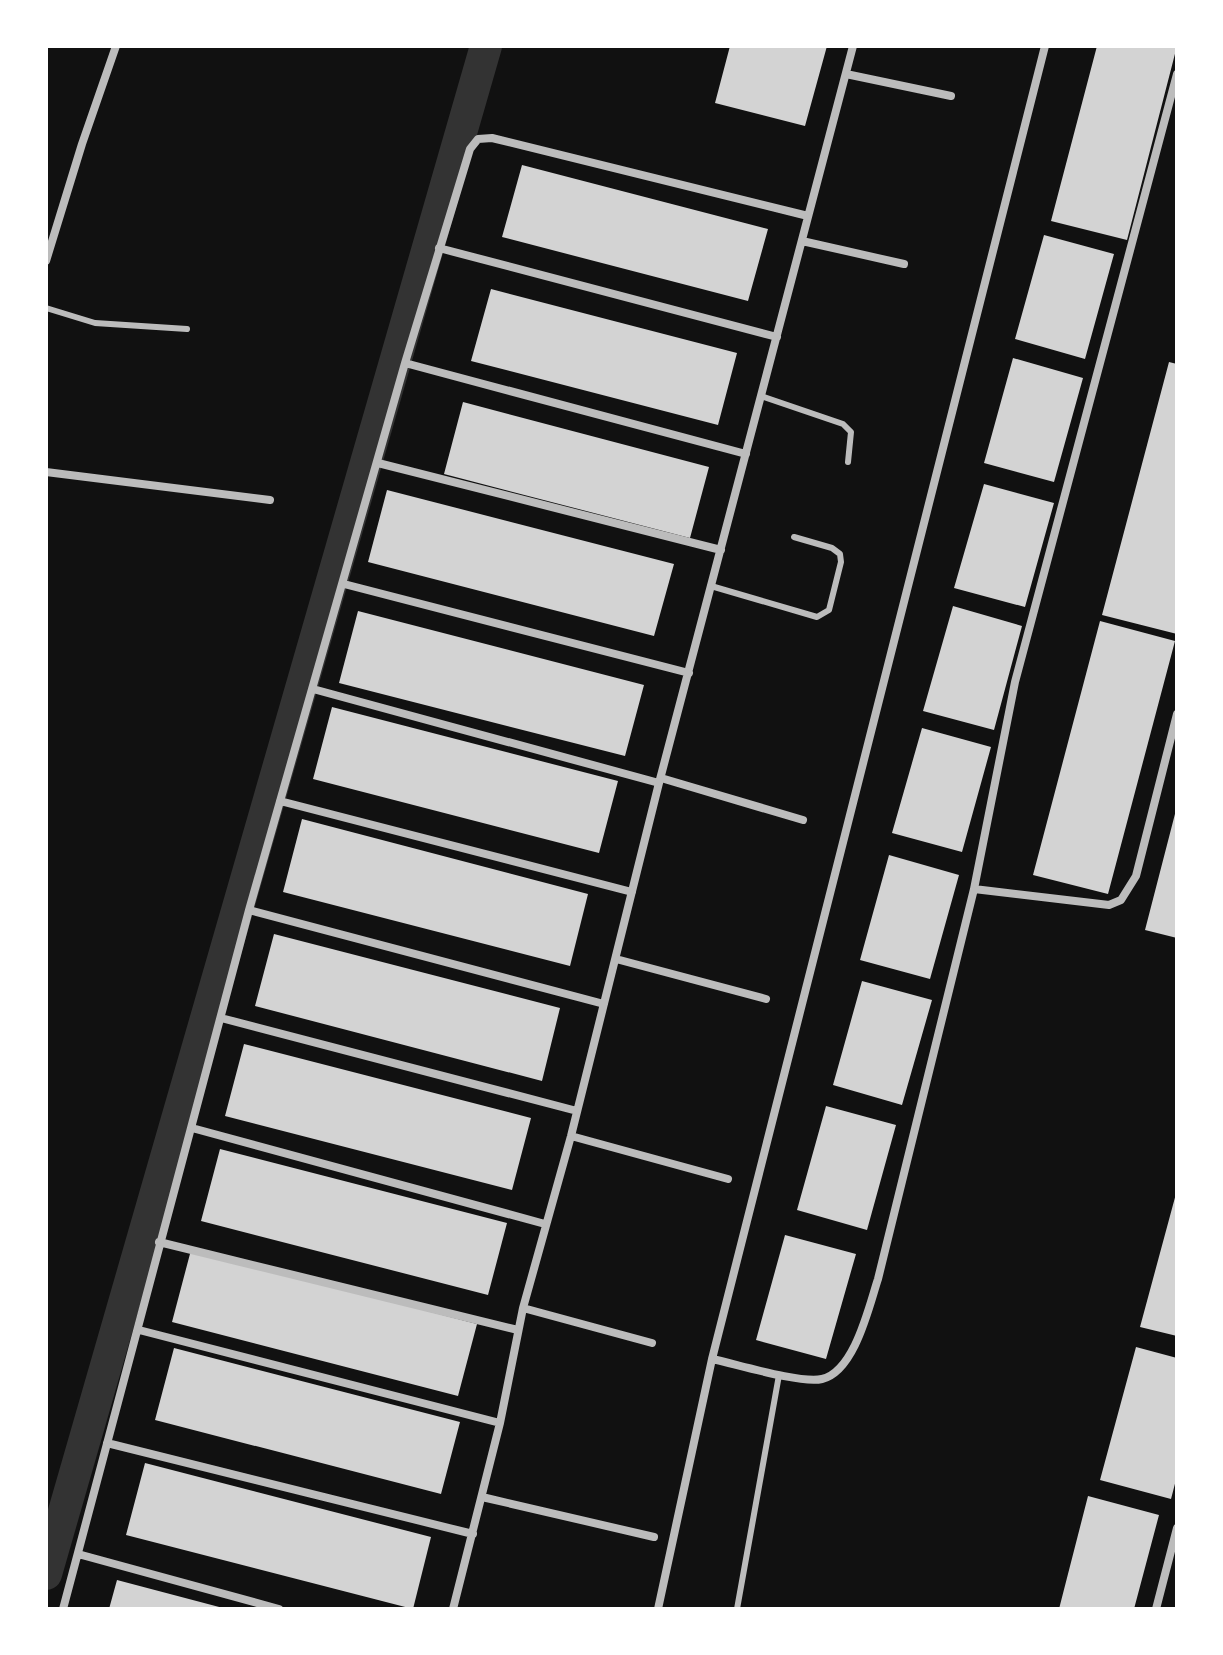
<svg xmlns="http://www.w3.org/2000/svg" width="1223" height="1655" font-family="'DM Sans',sans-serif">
  <rect width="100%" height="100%" fill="#111"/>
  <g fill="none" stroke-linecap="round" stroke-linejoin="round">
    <!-- canal -->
    <path stroke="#333" stroke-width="32" d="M 46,1574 L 486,46"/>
  </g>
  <!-- building -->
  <path fill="#d3d3d3" d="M 730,46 L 827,46 L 805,126 L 715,103 Z
    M 1097,46 L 1177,46 L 1127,240 L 1051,221 Z
    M 522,165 L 768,229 L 748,301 L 502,237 Z
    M 1044,235 L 1114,254 L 1085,359 L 1015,339 Z
    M 491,289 L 737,353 L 718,425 L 471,361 Z
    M 1013,358 L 1083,378 L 1054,482 L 984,463 Z
    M 1169,362 L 1177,364 L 1177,634 L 1102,615 Z
    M 463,402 L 709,467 L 690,538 L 444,474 Z
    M 984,484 L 1054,503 L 1025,607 L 954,588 Z
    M 387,490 L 674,564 L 654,636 L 368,562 Z
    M 953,606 L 1022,626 L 994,730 L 923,711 Z
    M 358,611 L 644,685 L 625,756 L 339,683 Z
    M 1100,621 L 1175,641 L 1108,894 L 1033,875 Z
    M 332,707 L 618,781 L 599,853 L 313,779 Z
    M 922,728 L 991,747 L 962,852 L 892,833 Z
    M 1176,810 L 1177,810 L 1177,938 L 1145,930 Z
    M 302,819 L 588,894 L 570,966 L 283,892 Z
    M 889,855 L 959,875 L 930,979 L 860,960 Z
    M 274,934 L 560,1008 L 542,1081 L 255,1006 Z
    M 862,981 L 932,1000 L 902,1105 L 833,1085 Z
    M 244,1044 L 531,1118 L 512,1190 L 225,1116 Z
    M 826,1106 L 896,1125 L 867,1230 L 797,1210 Z
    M 220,1149 L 507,1223 L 488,1295 L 201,1221 Z
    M 1177,1190 L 1177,1336 L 1140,1327 Z
    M 785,1235 L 856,1254 L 826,1359 L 756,1340 Z
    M 191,1250 L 477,1324 L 458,1396 L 172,1322 Z
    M 1136,1347 L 1177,1358 L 1177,1476 L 1171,1499 L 1100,1480 Z
    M 174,1348 L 460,1422 L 441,1494 L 155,1420 Z
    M 145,1463 L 431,1537 L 413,1609 L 126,1535 Z
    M 1088,1496 L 1159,1515 L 1134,1609 L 1059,1609 Z
    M 117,1580 L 223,1608 L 223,1609 L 109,1609 Z"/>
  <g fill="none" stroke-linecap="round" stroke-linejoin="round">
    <!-- service -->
    <path stroke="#bcbcbc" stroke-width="6" d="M 46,308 L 95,323 L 187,329
      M 761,396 L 843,424 L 851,432 L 848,462
      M 711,586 L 817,617 L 829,610 L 841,562 L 840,554 L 832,548 L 794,537
      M 737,1609 L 779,1375"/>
    <!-- minor -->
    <path stroke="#bcbcbc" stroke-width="8" d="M 846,74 L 951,96
      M 802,241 L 904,264
      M 439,248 L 777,337
      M 46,261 L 82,144 L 116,46
      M 405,363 L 746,454
      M 378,463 L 721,550
      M 46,472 L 270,500
      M 344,584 L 689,673
      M 313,689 L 659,783
      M 661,778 L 803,820
      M 280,801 L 632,892
      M 974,889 L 1109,905 L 1121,900 L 1136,876 L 1177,714
      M 249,910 L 604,1004
      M 616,959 L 766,999
      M 221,1018 L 577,1111
      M 192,1128 L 545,1224
      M 571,1136 L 728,1179
      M 159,1242 L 518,1330
      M 523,1308 L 652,1343
      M 139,1330 L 500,1423
      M 712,1359 C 736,1364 801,1384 822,1379 C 855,1371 869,1306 878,1279 L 974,889 L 1015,682 L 1177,74
      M 107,1443 L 473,1534
      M 482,1497 L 654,1537
      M 78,1554 L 279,1609
      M 63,1609 L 249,910 L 405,363 L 470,149 L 478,139 L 492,138 L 808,216
      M 453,1609 L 500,1423 L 523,1308 L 571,1136 L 659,783 L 853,46
      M 658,1609 L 712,1359 L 1045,46
      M 1156,1609 L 1177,1528"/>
  </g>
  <!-- border -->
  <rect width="1223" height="1655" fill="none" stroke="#ffffff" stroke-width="96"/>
</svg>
